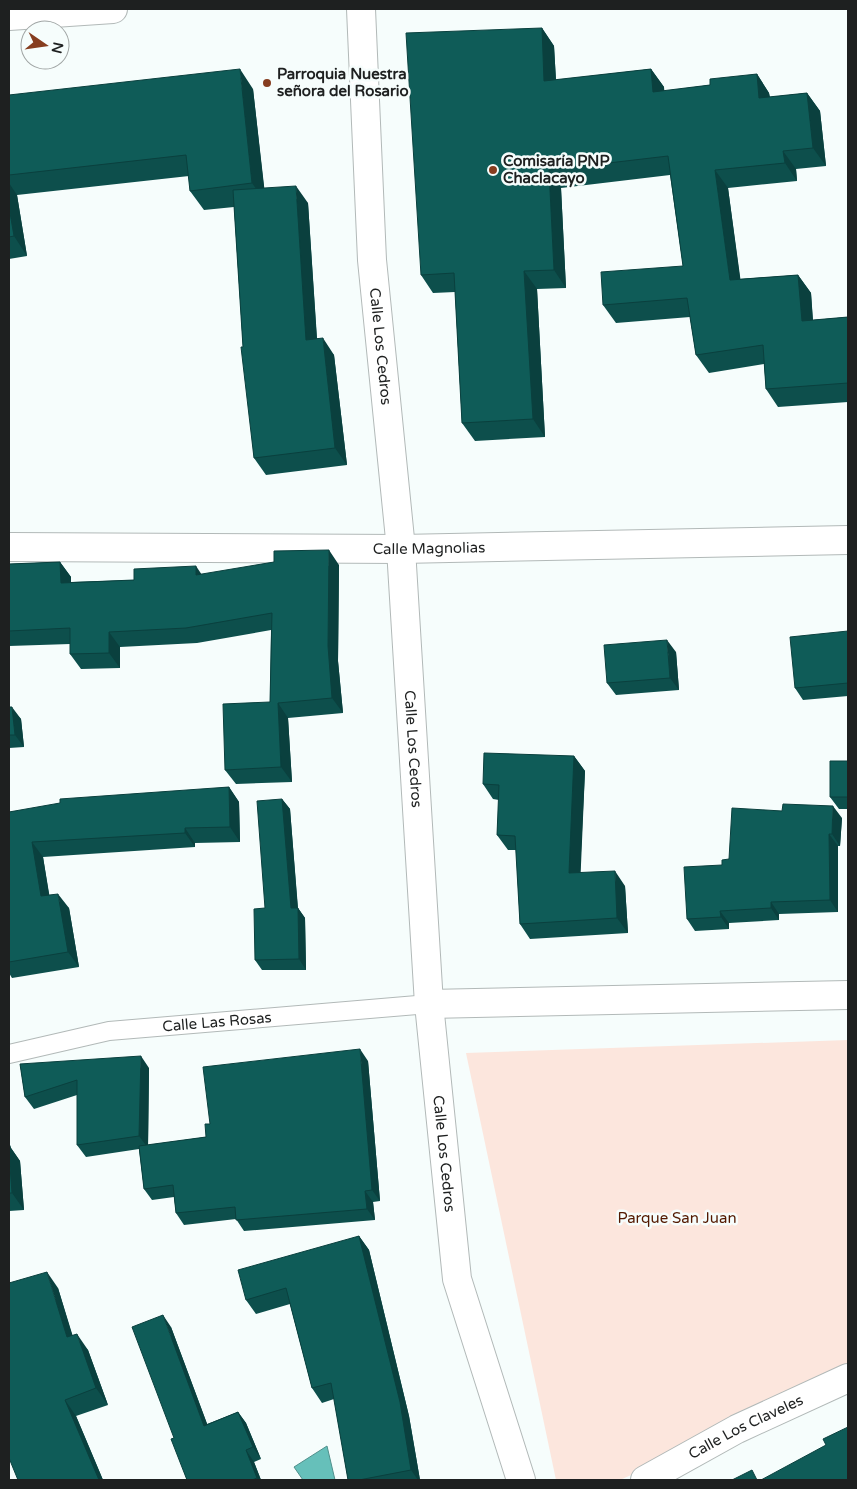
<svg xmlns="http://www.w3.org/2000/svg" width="857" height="1489" font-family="'Varela Round',sans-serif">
  <rect width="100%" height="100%" fill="#f6fdfc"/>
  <!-- green -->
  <path fill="#fce6dd" d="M 848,1040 L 848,1378 L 620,1480 L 556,1480 L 466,1053 Z"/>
  <!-- water -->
  <path fill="#66c0ba" stroke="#50908c" d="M 327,1446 L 335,1480 L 303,1480 L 294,1467 Z"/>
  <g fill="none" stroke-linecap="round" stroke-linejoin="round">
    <defs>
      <g id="lane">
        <path id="s1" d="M 9,1054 L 109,1031 L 429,1004"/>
      </g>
      <g id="street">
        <path id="s2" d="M 361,9 L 372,260 L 401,549 L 429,1004 L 457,1279 L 521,1480"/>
        <path d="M 9,16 L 113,9"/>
        <path id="s3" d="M 9,547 L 401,549 L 848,540"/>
        <path d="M 429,1004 L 848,995"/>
        <path id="s4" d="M 645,1480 L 737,1429 L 848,1378"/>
      </g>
    </defs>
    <!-- lane casing -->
    <use href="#lane" stroke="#b2b9b8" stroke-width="20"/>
    <!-- street casing -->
    <use href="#street" stroke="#b2b9b8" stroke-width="30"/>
    <!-- lane -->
    <use href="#lane" stroke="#fff" stroke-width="18"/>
    <!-- street -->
    <use href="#street" stroke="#fff" stroke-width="28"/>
  </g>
  <!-- wall -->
  <path fill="#0d4f4c" d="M 542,28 L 554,46 L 556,80 L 651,69 L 664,87 L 664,91 L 710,85 L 757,74 L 769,93 L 770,97 L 807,93 L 820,111 L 826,166 L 796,169 L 797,181 L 728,188 L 740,279 L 798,275 L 811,293 L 813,320 L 848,317 L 848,402 L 778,407 L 766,389 L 764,364 L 709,373 L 696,355 L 690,317 L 616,323 L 603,305 L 683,266 L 670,175 L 561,188 L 566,288 L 537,289 L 545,437 L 475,441 L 462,423 L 455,292 L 433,293 L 421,275 Z
    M 253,89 L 264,188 L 308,203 L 317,338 L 334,355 L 347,465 L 266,475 L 254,458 L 243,347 L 234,207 L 204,210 L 190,191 L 189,176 L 17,195 L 27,256 L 9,259 L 9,95 Z
    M 60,562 L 71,577 L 71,582 L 134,580 L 339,565 L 338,661 L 343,713 L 288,718 L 292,782 L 236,784 L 225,770 L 270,702 L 271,630 L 197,643 L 120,647 L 120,668 L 81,669 L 70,654 L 70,644 L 9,646 L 9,564 Z
    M 848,631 L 848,696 L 803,700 L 795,688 Z
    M 676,652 L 679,690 L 616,695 L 607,683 Z
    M 9,707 L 21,719 L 24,747 L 9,748 Z
    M 574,756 L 585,771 L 580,873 L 625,886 L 628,933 L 530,939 L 520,924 L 516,850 L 508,850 L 497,835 L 499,800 L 493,799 L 483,784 Z
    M 848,761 L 848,809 L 839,809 L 830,797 Z
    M 229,787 L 239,802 L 240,842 L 195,843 L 195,847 L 43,857 L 49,895 L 69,908 L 79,967 L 12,978 L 9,973 L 9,812 Z
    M 282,799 L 290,809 L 298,908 L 305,918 L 306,970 L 262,970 L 255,960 L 265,908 Z
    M 842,818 L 840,846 L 838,846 L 838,912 L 779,914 L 779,920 L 729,923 L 729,929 L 695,931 L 687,919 L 722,865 L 729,859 Z
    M 368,1061 L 380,1201 L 373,1202 L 375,1220 L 244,1231 L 236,1219 L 184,1225 L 176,1213 L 174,1197 L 152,1200 L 144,1189 L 139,1149 L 86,1157 L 77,1145 L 77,1095 L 34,1109 L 25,1097 L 20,1064 L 149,1068 L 148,1145 L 206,1137 L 210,1124 Z
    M 9,1142 L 11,1148 L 20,1161 L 24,1210 L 9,1211 Z
    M 359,1236 L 369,1250 L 409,1416 L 420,1480 L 348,1480 L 334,1399 L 322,1403 L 312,1388 L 290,1304 L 256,1314 L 246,1300 Z
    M 58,1288 L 72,1335 L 88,1350 L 108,1405 L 76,1416 L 103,1480 L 18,1480 Z
    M 171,1327 L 207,1424 L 238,1412 L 246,1423 L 261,1459 L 254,1462 L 261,1480 L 187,1480 L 174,1438 Z"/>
  <!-- shaded-wall -->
  <path fill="#0a403e" d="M 542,28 L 554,46 L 557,99 L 544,81 Z
    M 240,69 L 253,89 L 266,203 L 252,183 Z
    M 651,69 L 664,87 L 666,110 L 653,92 Z
    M 757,74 L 769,93 L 772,116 L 759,98 Z
    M 807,93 L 820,111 L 826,166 L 813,148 Z
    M 783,151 L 796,169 L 797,181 L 785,163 Z
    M 549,170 L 561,188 L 566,288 L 554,270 Z
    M 715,170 L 728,188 L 743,298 L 730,280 Z
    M 9,183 L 17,195 L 27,256 L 14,236 L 9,207 Z
    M 296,186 L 308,203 L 318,357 L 306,340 Z
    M 524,271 L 537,289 L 545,437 L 533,419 Z
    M 798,275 L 811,293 L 814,339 L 802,321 Z
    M 323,338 L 334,355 L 347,465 L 335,448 Z
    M 329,550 L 339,565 L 338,661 L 343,713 L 332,698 L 328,646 Z
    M 60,562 L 71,577 L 71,598 L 61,583 Z
    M 196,566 L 206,581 L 196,575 Z
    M 109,632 L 120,647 L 120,668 L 109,653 Z
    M 667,640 L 676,652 L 679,690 L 670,678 Z
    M 278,703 L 288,718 L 292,782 L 281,767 Z
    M 12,707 L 21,719 L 24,747 L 15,735 Z
    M 574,756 L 585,771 L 580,888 L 569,873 Z
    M 229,787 L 239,802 L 240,842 L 230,827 Z
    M 282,799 L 290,809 L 298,911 L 298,908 L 305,918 L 306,970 L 299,959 L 291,908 Z
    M 833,806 L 842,818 L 840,846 L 832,834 Z
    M 185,828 L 195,843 L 195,847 L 185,833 Z
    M 829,834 L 838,846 L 838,912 L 830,900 Z
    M 32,842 L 43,857 L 52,911 L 41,896 Z
    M 615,871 L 625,886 L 628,933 L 617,918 Z
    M 58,894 L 69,908 L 79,967 L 68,952 Z
    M 771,902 L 779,914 L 779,920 L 771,908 Z
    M 720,911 L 729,923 L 729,929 L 721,917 Z
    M 360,1049 L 368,1061 L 380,1201 L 372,1190 Z
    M 141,1056 L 149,1068 L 148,1148 L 139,1136 Z
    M 9,1142 L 11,1148 L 20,1161 L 24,1210 L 12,1193 L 9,1153 Z
    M 365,1191 L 373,1202 L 375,1220 L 367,1209 Z
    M 359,1236 L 369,1250 L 409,1416 L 420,1480 L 418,1480 L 411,1470 Z
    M 47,1272 L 58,1288 L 78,1353 L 67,1337 Z
    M 163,1315 L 171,1327 L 212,1437 L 204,1426 Z
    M 77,1334 L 88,1350 L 108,1405 L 96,1388 Z
    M 65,1400 L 76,1416 L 103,1480 L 99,1480 Z
    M 238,1412 L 246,1423 L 261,1459 L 253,1447 Z
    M 246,1450 L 254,1462 L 261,1480 L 258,1480 L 257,1478 Z"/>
  <!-- building -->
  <path fill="#0f5c58" stroke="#0a403e" d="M 542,28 L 544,81 L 651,69 L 653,92 L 710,85 L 710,79 L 757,74 L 759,98 L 807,93 L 813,148 L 783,151 L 785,163 L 715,170 L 730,280 L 798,275 L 802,321 L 848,317 L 848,383 L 766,389 L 763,345 L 696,355 L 687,298 L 603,305 L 601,272 L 683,266 L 668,156 L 549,170 L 554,270 L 524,271 L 533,419 L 462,423 L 454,273 L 421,275 L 406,33 Z
    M 240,69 L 252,183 L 190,191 L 186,155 L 9,175 L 9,95 Z
    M 296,186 L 306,340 L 323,338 L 335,448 L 254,458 L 241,347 L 243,347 L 233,190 Z
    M 9,207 L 14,236 L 9,237 Z
    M 329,550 L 328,646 L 332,698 L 278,703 L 281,767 L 225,770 L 223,704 L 270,702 L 272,613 L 186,628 L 109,632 L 109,653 L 70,654 L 70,628 L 9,631 L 9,564 L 60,562 L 61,583 L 134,580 L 134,569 L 196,566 L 196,575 L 274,562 L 274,551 Z
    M 848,631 L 848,683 L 795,688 L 790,637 Z
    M 667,640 L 670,678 L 607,683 L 604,645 Z
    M 9,707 L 12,707 L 15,735 L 9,735 Z
    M 484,753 L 574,756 L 569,873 L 615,871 L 617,918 L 520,924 L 515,836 L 497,835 L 499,785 L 483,784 Z
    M 830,761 L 848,761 L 848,797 L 830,797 Z
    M 229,787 L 230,827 L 185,828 L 185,833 L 32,842 L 41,896 L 58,894 L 68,952 L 9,962 L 9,812 L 60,803 L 60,799 Z
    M 282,799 L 291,908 L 298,908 L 299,959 L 255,960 L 254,909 L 265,908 L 257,801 Z
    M 783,804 L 833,806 L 832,834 L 829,834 L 830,900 L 771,902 L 771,908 L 720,911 L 721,917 L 687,919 L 684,867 L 722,865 L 722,860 L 729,859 L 732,808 L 782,811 Z
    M 360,1049 L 372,1190 L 365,1191 L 367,1209 L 236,1220 L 235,1207 L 176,1213 L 173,1185 L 144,1189 L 139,1146 L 206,1137 L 205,1124 L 210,1124 L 203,1067 Z
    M 141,1056 L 139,1136 L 77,1145 L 77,1080 L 25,1097 L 20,1064 Z
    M 9,1153 L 12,1193 L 9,1193 Z
    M 359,1236 L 400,1402 L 411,1470 L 359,1480 L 348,1480 L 331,1383 L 312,1388 L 286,1288 L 246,1300 L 238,1270 Z
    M 47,1272 L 67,1337 L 77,1334 L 96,1388 L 65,1400 L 99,1480 L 18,1480 L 9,1458 L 9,1283 Z
    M 163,1315 L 204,1426 L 238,1412 L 253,1447 L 246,1450 L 257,1478 L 252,1480 L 187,1480 L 171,1439 L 174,1438 L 132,1327 Z
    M 848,1427 L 848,1480 L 761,1480 L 826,1445 L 823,1439 Z
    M 752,1470 L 757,1480 L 732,1480 Z"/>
  <!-- markers -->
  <g fill="#863d1f" stroke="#f6fdfc" stroke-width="2">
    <circle cx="267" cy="83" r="5"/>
    <circle cx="493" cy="170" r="5"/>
  </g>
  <g text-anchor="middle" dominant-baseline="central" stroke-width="5" stroke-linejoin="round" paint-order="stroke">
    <!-- poi labels -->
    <g font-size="15" font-weight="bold" fill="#1e2020" stroke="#f6fdfc" text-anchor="start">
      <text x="277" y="74">Parroquia Nuestra<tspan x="277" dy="17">señora del Rosario</tspan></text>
      <text x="503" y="161">Comisaría PNP<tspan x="503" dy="17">Chaclacayo</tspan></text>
    </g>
    <!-- street labels -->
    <g font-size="15" fill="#1e2020" stroke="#f6fdfc">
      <text stroke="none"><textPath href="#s2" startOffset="338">Calle Los Cedros</textPath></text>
      <text stroke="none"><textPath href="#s3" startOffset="420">Calle Magnolias</textPath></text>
      <text stroke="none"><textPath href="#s2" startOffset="742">Calle Los Cedros</textPath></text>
      <text stroke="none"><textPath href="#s1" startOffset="211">Calle Las Rosas</textPath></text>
      <text stroke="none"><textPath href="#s2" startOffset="1148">Calle Los Cedros</textPath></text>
      <text stroke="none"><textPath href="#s4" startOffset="114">Calle Los Claveles</textPath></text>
    </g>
    <!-- park labels -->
    <g font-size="15" fill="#531900" stroke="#f6fdfc">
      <text x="677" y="1218">Parque San Juan</text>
    </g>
  </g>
  <!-- border -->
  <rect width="857" height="1489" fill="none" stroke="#1e2020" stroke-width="20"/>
  <!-- north arrow -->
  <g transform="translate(45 45) rotate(103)"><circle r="24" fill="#f6fdfc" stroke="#a0a5a4"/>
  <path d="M0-4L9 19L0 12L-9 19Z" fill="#863d1f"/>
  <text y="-8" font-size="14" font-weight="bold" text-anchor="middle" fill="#1e2020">N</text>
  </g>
</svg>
